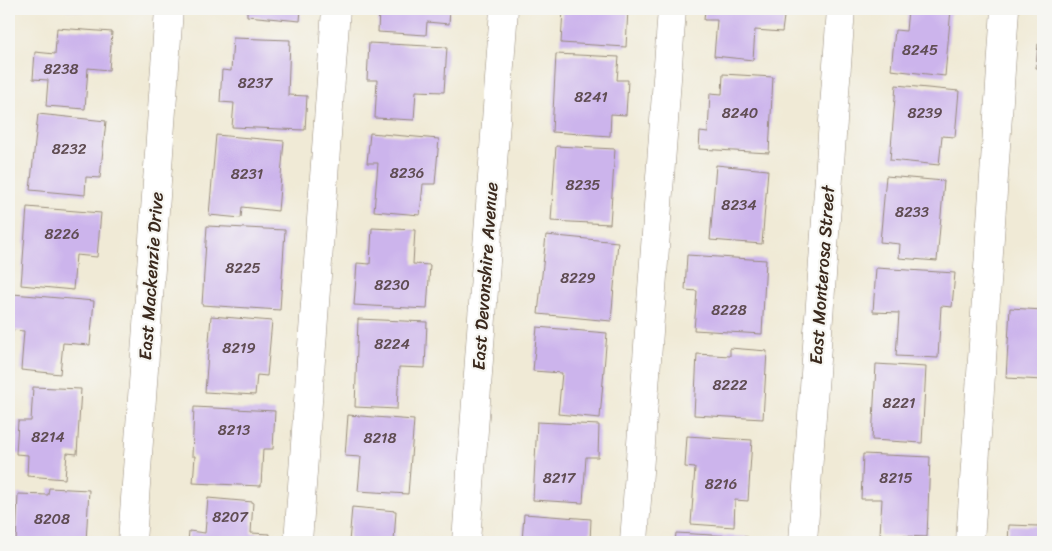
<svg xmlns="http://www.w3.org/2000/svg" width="1052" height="551" font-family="Sriracha,sans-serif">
  <rect width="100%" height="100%" fill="#f6f6f2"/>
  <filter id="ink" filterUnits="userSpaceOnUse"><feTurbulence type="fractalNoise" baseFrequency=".02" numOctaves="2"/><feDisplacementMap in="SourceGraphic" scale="10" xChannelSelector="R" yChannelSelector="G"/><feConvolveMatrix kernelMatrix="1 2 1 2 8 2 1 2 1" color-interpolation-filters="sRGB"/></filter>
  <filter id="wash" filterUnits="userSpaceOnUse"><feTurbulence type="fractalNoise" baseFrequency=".0096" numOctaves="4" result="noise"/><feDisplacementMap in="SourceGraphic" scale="20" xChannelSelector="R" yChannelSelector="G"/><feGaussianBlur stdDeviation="1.12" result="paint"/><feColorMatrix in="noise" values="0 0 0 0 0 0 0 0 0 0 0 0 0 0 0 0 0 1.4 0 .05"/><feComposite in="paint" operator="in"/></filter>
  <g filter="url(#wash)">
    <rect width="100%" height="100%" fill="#f0ead6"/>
    <g id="blocks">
      <!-- building -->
      <path fill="#ccb4ec" d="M 66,9 L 87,9 L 86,12 L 66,10 Z
        M 247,9 L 301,9 L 300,21 L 247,16 Z
        M 379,9 L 450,9 L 449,24 L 427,22 L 426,35 L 378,32 Z
        M 563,9 L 628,9 L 626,47 L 561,43 Z
        M 705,9 L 785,9 L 782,32 L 755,30 L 753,60 L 714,56 L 717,20 L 704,20 Z
        M 908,9 L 951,9 L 945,76 L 891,70 L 895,30 L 906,31 Z
        M 57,28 L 112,32 L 109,70 L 88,68 L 85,109 L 46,106 L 48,80 L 33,79 L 35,52 L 55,54 Z
        M 233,38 L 290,40 L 288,95 L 307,96 L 305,130 L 232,127 L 234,103 L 220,102 L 222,70 L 231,71 Z
        M 369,43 L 447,47 L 444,92 L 416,91 L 414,120 L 375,118 L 377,80 L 367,80 Z
        M 1038,44 L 1043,45 L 1043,68 L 1036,68 Z
        M 556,54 L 619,57 L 617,80 L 628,80 L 626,115 L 611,114 L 610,136 L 552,132 Z
        M 723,74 L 773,77 L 769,153 L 699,149 L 700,132 L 708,133 L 710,93 L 722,94 Z
        M 896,85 L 959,91 L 955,137 L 942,136 L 939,165 L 890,160 Z
        M 38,114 L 106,121 L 100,178 L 86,177 L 85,195 L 30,190 Z
        M 370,133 L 439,139 L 435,184 L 423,184 L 420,215 L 374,211 L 378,163 L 367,163 Z
        M 216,135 L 284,141 L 278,211 L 242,207 L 241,218 L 209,215 Z
        M 556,146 L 615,149 L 610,224 L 551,221 Z
        M 716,165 L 768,170 L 762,244 L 710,240 Z
        M 886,176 L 944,181 L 937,261 L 899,258 L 900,244 L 880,242 Z
        M 27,207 L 101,213 L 97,257 L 76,255 L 73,290 L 21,285 Z
        M 1042,224 L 1043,224 L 1043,246 L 1040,246 Z
        M 207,226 L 285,230 L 280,310 L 202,305 Z
        M 372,228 L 415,230 L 413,264 L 430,265 L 427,309 L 354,305 L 357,263 L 370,264 Z
        M 546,235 L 618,242 L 611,321 L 538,314 Z
        M 687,255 L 766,260 L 762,334 L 694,330 L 697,291 L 685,290 Z
        M 876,268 L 955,273 L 952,307 L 941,306 L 938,358 L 896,356 L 899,313 L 873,312 Z
        M 13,294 L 94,301 L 90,345 L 63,343 L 60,374 L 21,370 L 24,331 L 10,330 Z
        M 1010,308 L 1043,310 L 1043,380 L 1006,378 Z
        M 211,316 L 272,321 L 267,376 L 257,375 L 255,395 L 205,392 Z
        M 358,319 L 427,322 L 425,368 L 399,367 L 397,409 L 355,407 Z
        M 537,327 L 607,333 L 600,418 L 558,414 L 562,373 L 533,371 Z
        M 730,348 L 767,351 L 763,419 L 694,415 L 697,354 L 730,356 Z
        M 876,364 L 926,367 L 922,443 L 872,440 Z
        M 33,387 L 81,389 L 77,454 L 67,453 L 65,479 L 27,476 L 28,455 L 16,454 L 18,421 L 31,421 Z
        M 194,407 L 275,411 L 273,449 L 263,449 L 261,486 L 193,483 L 195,456 L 192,456 Z
        M 348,415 L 414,420 L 408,494 L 358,491 L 361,457 L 345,456 Z
        M 537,422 L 599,425 L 598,457 L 586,457 L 583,503 L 533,500 Z
        M 687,436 L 752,440 L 748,501 L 735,500 L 734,527 L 691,524 L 695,468 L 685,467 Z
        M 863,454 L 930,457 L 927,537 L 880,535 L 882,499 L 861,499 Z
        M 49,488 L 89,490 L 86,542 L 16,542 L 18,494 L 48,495 Z
        M 208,498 L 253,502 L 251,533 L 270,534 L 269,542 L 188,542 L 189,531 L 205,533 Z
        M 352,507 L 396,511 L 394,542 L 349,542 Z
        M 524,514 L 591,519 L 590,542 L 522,542 Z
        M 1009,525 L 1038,526 L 1038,525 L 1043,525 L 1043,542 L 1008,542 Z
        M 676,533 L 748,537 L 747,542 L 675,542 Z"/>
    </g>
  </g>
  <g filter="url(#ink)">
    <use href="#blocks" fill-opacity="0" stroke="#968a7a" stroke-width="1"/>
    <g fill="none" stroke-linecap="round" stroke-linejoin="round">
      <defs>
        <path id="minor" d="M 132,542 L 169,9
          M 298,542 L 336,9
          M 466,542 L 504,9
          M 634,542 L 672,9
          M 803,542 L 841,9
          M 970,542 L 1005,9"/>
      </defs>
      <!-- minor casing -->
      <use href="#minor" stroke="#968a7a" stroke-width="29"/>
      <!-- minor -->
      <use href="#minor" stroke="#fff" stroke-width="28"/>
    </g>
  </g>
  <g text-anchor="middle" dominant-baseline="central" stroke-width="4.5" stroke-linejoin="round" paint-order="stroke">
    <!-- number labels -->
    <g font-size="15" fill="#5f4c52">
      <text x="920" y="50">8245</text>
      <text x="61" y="69">8238</text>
      <text x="255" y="83">8237</text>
      <text x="591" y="97">8241</text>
      <text x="740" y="113">8240</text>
      <text x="925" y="113">8239</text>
      <text x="69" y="149">8232</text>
      <text x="407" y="173">8236</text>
      <text x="247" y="174">8231</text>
      <text x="583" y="185">8235</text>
      <text x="739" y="205">8234</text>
      <text x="912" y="212">8233</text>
      <text x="62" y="234">8226</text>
      <text x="243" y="268">8225</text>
      <text x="578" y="278">8229</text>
      <text x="392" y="285">8230</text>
      <text x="729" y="310">8228</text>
      <text x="392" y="344">8224</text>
      <text x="239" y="348">8219</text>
      <text x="730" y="385">8222</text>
      <text x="899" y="403">8221</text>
      <text x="234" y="430">8213</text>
      <text x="48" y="437">8214</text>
      <text x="380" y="438">8218</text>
      <text x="559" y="478">8217</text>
      <text x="896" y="478">8215</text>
      <text x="721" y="484">8216</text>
      <text x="230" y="517">8207</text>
      <text x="52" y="519">8208</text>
    </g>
    <!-- street labels -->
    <g font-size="18" fill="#3b2a1e" stroke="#f6f6f2">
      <text transform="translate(822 275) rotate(-86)">East Monterosa Street</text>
      <text transform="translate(151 276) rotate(-86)">East Mackenzie Drive</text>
      <text transform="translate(485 276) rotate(-86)">East Devonshire Avenue</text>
    </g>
  </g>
  <!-- margin -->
  <rect width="1052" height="551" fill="none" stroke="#f6f6f2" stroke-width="30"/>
</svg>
